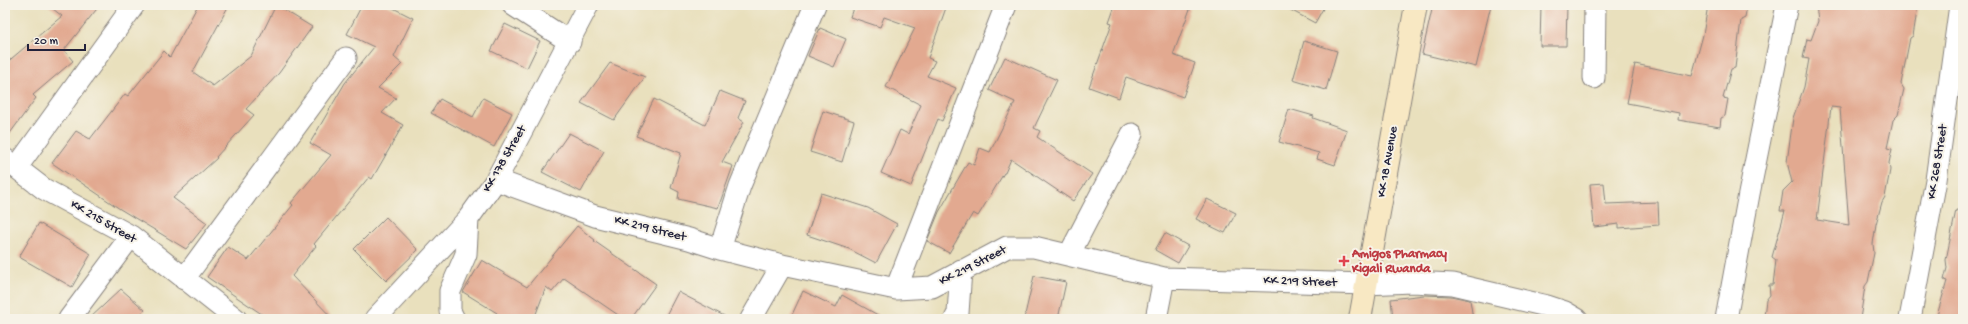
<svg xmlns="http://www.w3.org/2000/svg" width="1968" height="324" font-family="'Gochi Hand',sans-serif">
  <rect width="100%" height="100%" fill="#f7f3e8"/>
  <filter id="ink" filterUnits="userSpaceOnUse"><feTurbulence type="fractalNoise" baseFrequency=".025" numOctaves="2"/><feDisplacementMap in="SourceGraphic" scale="8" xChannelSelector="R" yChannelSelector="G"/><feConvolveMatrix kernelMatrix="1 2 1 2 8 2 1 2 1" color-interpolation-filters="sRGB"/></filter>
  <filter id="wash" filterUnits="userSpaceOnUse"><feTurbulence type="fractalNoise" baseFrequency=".012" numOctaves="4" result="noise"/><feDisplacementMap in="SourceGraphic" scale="16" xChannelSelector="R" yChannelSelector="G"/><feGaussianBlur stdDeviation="0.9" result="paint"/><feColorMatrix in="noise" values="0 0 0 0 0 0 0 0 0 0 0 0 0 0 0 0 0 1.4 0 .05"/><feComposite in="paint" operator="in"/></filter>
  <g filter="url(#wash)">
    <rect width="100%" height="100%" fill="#e9e0bd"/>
    <g id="blocks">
      <!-- building -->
      <path fill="#e2a990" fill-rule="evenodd" d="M 48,5 L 100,5 L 64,50 L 73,61 L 33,95 L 36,98 L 5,140 L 5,64 L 62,16 Z
        M 198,5 L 229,5 L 193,72 L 213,86 L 251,56 L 276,5 L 312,27 L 279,73 L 246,109 L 254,115 L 216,157 L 217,158 L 173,198 L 207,223 L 186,249 L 120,209 L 52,163 L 76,131 L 90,139 L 125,94 L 128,96 L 164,51 L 170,57 Z
        M 362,5 L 387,5 L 413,18 L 394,57 L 402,64 L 378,88 L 396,98 L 382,113 L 403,125 L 372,179 L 369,177 L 314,244 L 316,246 L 292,276 L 333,319 L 269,319 L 207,277 L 228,247 L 248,260 L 293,205 L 291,203 L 331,155 L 310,143 L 345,83 L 374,47 L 347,34 Z
        M 854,5 L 947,5 L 928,58 L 935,61 L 927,76 L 956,88 L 942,121 L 938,119 L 911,186 L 881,173 L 900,130 L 908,134 L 921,105 L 886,87 L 915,28 L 884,17 L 880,27 L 850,17 Z
        M 1115,5 L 1179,5 L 1190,9 L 1173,55 L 1195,63 L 1183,97 L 1126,77 L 1119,98 L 1089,87 L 1112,23 L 1109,22 Z
        M 1281,5 L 1325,5 L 1315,23 Z
        M 1433,5 L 1491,5 L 1476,67 L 1422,54 Z
        M 1541,5 L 1567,5 L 1566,46 L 1540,46 Z
        M 1708,5 L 1747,5 L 1745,18 L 1741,20 L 1735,68 L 1731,69 L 1723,98 L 1728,99 L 1725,116 L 1721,118 L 1720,127 L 1678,120 L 1679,113 L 1627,103 L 1635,64 L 1692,76 L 1703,35 Z
        M 1816,5 L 1918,5 L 1913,36 L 1910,38 L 1901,84 L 1904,89 L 1898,115 L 1893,120 L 1887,148 L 1892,149 L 1889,163 L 1890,170 L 1885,197 L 1882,202 L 1876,224 L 1873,244 L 1874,253 L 1868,282 L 1865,286 L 1860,319 L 1769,319 L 1769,316 L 1764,316 L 1766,300 L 1770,295 L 1769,285 L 1773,285 L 1776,260 L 1772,257 L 1785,211 L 1780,211 L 1783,191 L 1792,182 L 1787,162 L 1793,118 L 1804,87 L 1809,59 L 1803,58 L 1807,39 L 1811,40 L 1818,21 ZM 1831,107 L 1840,108 L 1849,225 L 1817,220 Z
        M 505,24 L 540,41 L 527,68 L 491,51 Z
        M 820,28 L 846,39 L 834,67 L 808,56 Z
        M 1304,41 L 1337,51 L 1326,90 L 1293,80 Z
        M 1005,57 L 1057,80 L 1034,128 L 1040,131 L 1037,137 L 1092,174 L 1073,201 L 1011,159 L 1005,173 L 1004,173 L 978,216 L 973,213 L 949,253 L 927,241 L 939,212 L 968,162 L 974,165 L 980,148 L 990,152 L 1015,102 L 989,90 Z
        M 610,63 L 645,77 L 614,120 L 581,103 Z
        M 720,91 L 745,101 L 738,118 L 744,122 L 722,162 L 733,166 L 718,208 L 678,199 L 679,192 L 671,188 L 681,153 L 636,136 L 654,99 L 705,125 Z
        M 483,98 L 512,113 L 494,147 L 431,113 L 440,99 L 473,117 Z
        M 1289,109 L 1314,116 L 1313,118 L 1347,130 L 1335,165 L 1317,159 L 1319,153 L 1279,142 Z
        M 823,111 L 854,121 L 842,162 L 810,152 Z
        M 569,133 L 604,151 L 581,192 L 542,172 Z
        M 1604,183 L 1606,204 L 1658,202 L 1659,225 L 1619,228 L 1619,224 L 1594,227 L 1590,184 Z
        M 821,193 L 868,208 L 897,224 L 876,263 L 849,249 L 807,235 Z
        M 1207,199 L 1236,213 L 1225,233 L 1196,219 Z
        M 1956,210 L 1963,211 L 1963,319 L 1936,319 L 1947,281 L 1944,280 L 1947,268 L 1946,260 Z
        M 386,217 L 418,250 L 386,281 L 354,249 Z
        M 39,223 L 91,254 L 72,287 L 19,257 Z
        M 577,226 L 595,240 L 594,241 L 656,284 L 631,319 L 624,319 L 564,278 L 552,292 L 546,287 L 534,319 L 495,319 L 497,313 L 463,292 L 482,260 L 527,287 Z
        M 1165,233 L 1188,246 L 1178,263 L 1155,250 Z
        M 1034,276 L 1066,282 L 1058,319 L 1024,319 Z
        M 121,289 L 145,310 L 135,319 L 89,319 Z
        M 803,291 L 836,307 L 842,295 L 885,319 L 790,319 Z
        M 678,292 L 730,319 L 664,319 Z
        M 1424,295 L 1451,296 L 1470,300 L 1473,319 L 1393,319 L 1391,299 Z"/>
    </g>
  </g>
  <g filter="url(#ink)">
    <use href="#blocks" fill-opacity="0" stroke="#86817c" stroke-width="1"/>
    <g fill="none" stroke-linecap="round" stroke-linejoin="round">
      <defs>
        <path id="minor" d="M 513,5 L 570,42
          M 1594,78 L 1595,5
          M 5,159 L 44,189 L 131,236 L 236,319
          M 17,167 L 134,5
          M 496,180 L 595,216 L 689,239 L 720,249 L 782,265 L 896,289 L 932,287 L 1007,247 L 1034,247 L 1164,278 L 1366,284 L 1412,282 L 1453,284 L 1547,306 L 1565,312 L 1577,319
          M 720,249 L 740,186 L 815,5
          M 1069,255 L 1132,134
          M 184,279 L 346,58
          M 896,289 L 1006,5
          M 69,319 L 131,236
          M 375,319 L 468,219
          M 454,319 L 450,311 L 450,291 L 466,254 L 468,219 L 496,180 L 588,5
          M 751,319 L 782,265
          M 955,319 L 958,313 L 961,270
          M 1156,319 L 1164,278
          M 1726,319 L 1749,194 L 1787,5
          M 1910,319 L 1936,180 L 1960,5"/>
        <path id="secondary" d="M 1360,319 L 1416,5"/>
      </defs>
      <!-- minor casing -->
      <use href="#minor" stroke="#86817c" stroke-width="23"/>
      <!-- secondary casing -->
      <use href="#secondary" stroke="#86817c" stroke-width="24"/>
      <!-- minor -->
      <use href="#minor" stroke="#fff" stroke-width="21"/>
      <!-- secondary -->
      <use href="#secondary" stroke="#f8e8c3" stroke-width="22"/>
    </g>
  </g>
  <!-- markers -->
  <path fill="#e0444e" stroke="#f7f3e8" stroke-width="1.5" d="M1342 255h4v4h4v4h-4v4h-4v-4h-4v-4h4z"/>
  <g text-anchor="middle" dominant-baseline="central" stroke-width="4" stroke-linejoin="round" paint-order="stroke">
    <!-- street labels -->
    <g font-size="13" fill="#22223b" stroke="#f7f3e8">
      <text transform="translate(505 159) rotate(-60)">KK 178 Street</text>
      <text transform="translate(1388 162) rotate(-80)">KK 18 Avenue</text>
      <text transform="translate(1938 162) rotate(-81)">KK 268 Street</text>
      <text transform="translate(103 222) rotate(30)">KK 215 Street</text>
      <text transform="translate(650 229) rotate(14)">KK 219 Street</text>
      <text transform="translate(973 266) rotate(-27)">KK 219 Street</text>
      <text transform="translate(1300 282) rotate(2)">KK 219 Street</text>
    </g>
    <!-- health labels -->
    <g font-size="13" font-weight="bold" fill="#be3a42" stroke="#f7f3e8" text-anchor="start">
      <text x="1352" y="254">Amigos Pharmacy<tspan x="1352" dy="15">Kigali Rwanda</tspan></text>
    </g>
  </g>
  <!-- margin -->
  <rect width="1968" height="324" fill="none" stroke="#f7f3e8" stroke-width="20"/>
  <!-- scale -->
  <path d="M28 44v6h57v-6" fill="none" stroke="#22223b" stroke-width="2"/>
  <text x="34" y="44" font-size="12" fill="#22223b" stroke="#f7f3e8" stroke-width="3" paint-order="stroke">20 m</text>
</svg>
